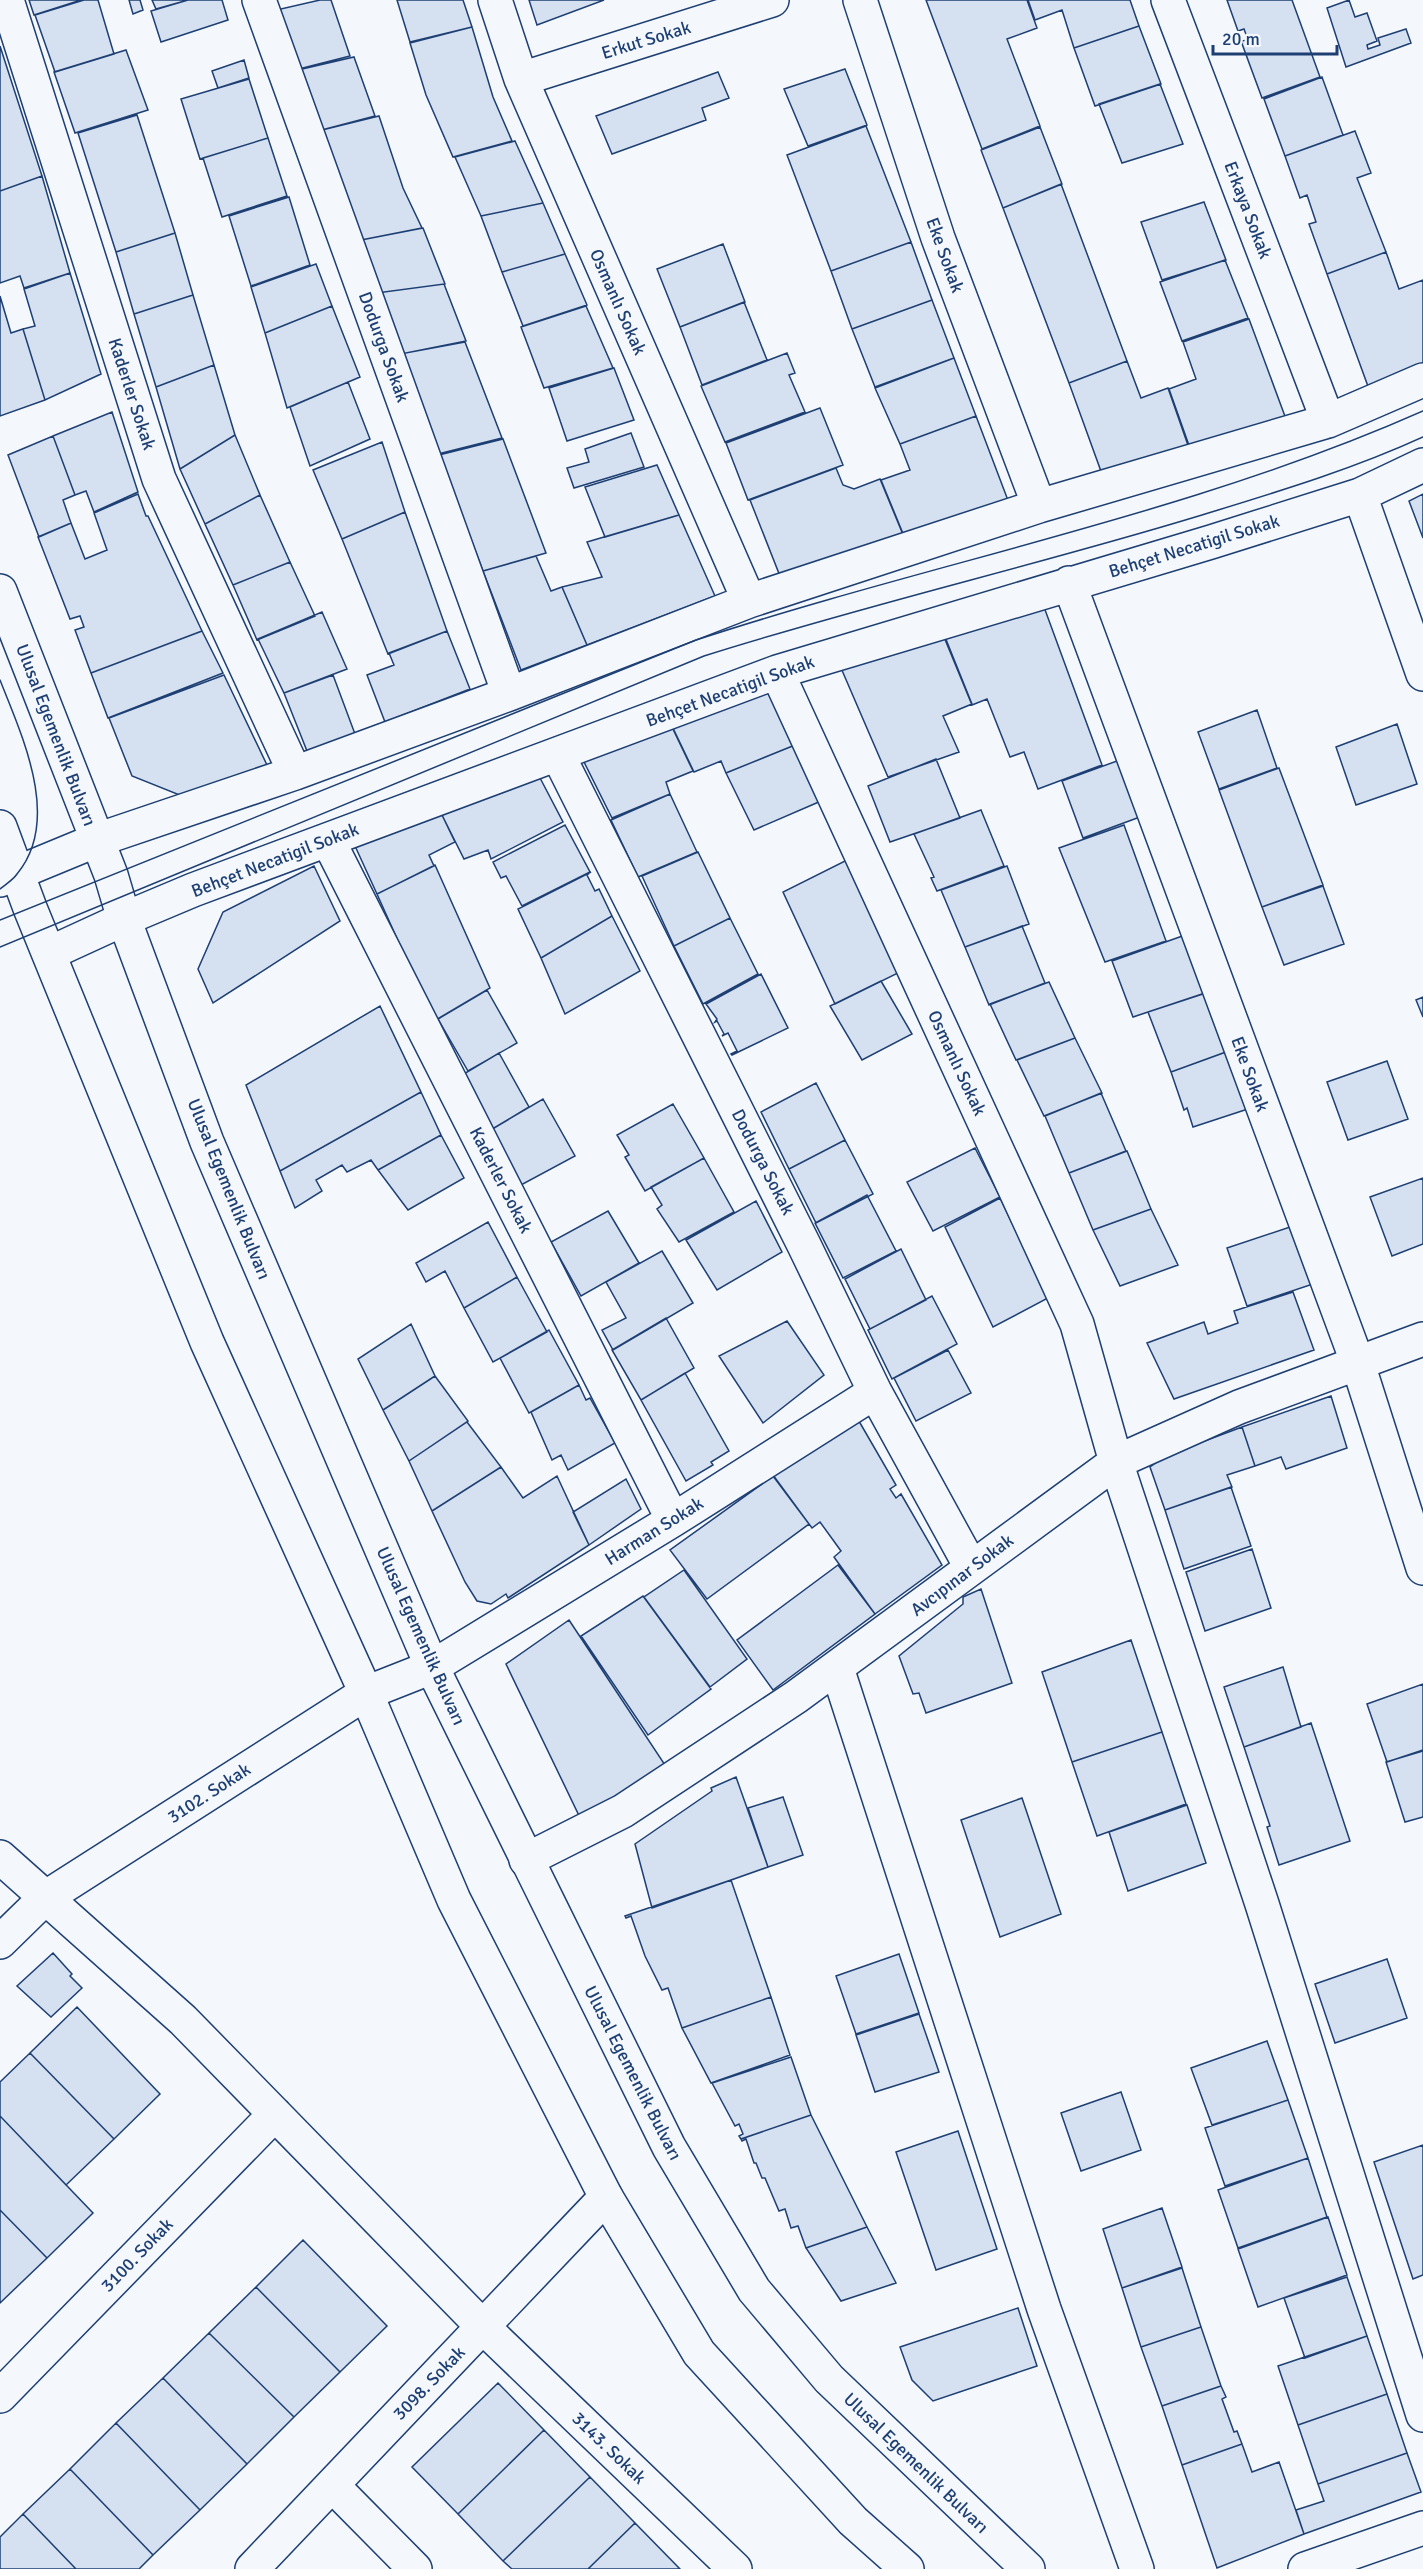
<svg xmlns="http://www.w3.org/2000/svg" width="1423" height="2569" font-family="Signika,sans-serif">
  <rect width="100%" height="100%" fill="#f4f7fb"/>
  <!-- building -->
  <path fill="#d5e0f0" stroke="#1d3f73" stroke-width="1.5" d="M 29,0 L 81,0 L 34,15 Z
    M 84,0 L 98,0 L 114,54 L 55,72 L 35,15 Z
    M 129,0 L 140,0 L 143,10 L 133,14 Z
    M 152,0 L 188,0 L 156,9 Z
    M 188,0 L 222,0 L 228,20 L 161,42 L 151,11 Z
    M 320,0 L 331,0 L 350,56 L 291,71 L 272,11 Z
    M 397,0 L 463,0 L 472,27 L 410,42 Z
    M 529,0 L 604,0 L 537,25 Z
    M 926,0 L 1027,0 L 1037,28 L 1007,39 L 1040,126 L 982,149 Z
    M 1028,0 L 1130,0 L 1139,26 L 1074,48 L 1062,10 L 1035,20 Z
    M 1227,0 L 1292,0 L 1320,77 L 1262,98 L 1241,41 L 1248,40 L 1244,29 L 1238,31 Z
    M 1349,0 L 1355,17 L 1367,13 L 1377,41 L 1367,45 L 1368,49 L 1380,45 L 1378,38 L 1406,29 L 1411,43 L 1346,67 L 1327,8 Z
    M 1139,26 L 1161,84 L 1095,106 L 1074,48 Z
    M 472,27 L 493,97 L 512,141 L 453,157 L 426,95 L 410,43 Z
    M 0,46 L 42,176 L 0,191 Z
    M 126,50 L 148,110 L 75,133 L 54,72 Z
    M 354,57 L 375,116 L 314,132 L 298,70 Z
    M 244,60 L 249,78 L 218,88 L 212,71 Z
    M 845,69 L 867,125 L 808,146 L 784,89 Z
    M 718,72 L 729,98 L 702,108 L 706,120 L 612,154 L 596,116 Z
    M 1322,77 L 1343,135 L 1285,156 L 1264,99 Z
    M 249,79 L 268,138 L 200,159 L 181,99 Z
    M 1160,84 L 1183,144 L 1122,163 L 1099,104 Z
    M 137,115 L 175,233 L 116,252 L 78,133 Z
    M 379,116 L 403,188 L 422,228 L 356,241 L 314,132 Z
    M 866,126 L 911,242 L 831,271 L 787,155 Z
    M 1040,127 L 1062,184 L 1003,208 L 981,150 Z
    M 1355,131 L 1371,173 L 1357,178 L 1386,252 L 1327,274 L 1309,224 L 1316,222 L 1307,195 L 1300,198 L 1285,156 Z
    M 268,138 L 287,196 L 222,217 L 203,158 Z
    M 515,141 L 543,203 L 481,216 L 455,157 Z
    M 42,176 L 70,273 L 24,288 L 20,276 L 0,283 L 0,191 Z
    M 1061,184 L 1127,361 L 1069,383 L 1003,208 Z
    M 289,197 L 310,265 L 251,286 L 229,216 Z
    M 1204,202 L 1226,260 L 1162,280 L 1141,222 Z
    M 543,203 L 565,254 L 502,272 L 481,216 Z
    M 423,228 L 445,284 L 377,293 L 356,241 Z
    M 175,233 L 193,295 L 134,314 L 116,252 Z
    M 911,242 L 932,300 L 852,329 L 831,271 Z
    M 723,244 L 745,302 L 680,327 L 657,269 Z
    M 1386,252 L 1399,289 L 1423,280 L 1423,370 L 1369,389 L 1327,274 Z
    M 565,254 L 587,305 L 523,326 L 502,272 Z
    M 1225,260 L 1248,318 L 1182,341 L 1160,282 Z
    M 316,264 L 332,306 L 265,333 L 251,287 Z
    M 70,273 L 101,374 L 45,400 L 23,329 L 35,326 L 24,289 Z
    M 444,284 L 466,341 L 401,354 L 376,293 Z
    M 193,295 L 214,365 L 156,387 L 134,314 Z
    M 0,296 L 11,333 L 23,329 L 45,400 L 0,416 Z
    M 932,300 L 954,358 L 875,387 L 852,329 Z
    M 744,302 L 767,360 L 702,385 L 680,327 Z
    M 332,306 L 360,377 L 287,408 L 265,333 Z
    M 586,306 L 613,368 L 544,388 L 521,327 Z
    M 1249,319 L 1286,419 L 1191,451 L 1169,389 L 1196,379 L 1183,342 Z
    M 465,342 L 502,438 L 438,454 L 400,354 Z
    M 787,353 L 795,373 L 789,375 L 805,412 L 725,442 L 701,386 Z
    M 954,358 L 976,416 L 900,444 L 875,388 Z
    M 1127,361 L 1141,398 L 1168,388 L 1190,451 L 1102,474 L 1069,383 Z
    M 214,365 L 235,435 L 180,469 L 156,387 Z
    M 614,368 L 634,420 L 567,441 L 549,388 Z
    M 348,382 L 370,439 L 310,466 L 290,407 Z
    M 820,408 L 843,465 L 748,500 L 726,443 Z
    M 112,412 L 138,492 L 94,512 L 86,491 L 75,495 L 53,436 Z
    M 976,416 L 1009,503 L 904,536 L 881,480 L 910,470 L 900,444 Z
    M 631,433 L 644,467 L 574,488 L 567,468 L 589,462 L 585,449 Z
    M 235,435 L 260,495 L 205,524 L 180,469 Z
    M 53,436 L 75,495 L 63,500 L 71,523 L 39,537 L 8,455 Z
    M 503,439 L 546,553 L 483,571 L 439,455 Z
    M 382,442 L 405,512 L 342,539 L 313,470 Z
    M 657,465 L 679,515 L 605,537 L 585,487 Z
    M 836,468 L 843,485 L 854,489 L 880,479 L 904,537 L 780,576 L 750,500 Z
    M 138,494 L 146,516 L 148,516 L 202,631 L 91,673 L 75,630 L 84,627 L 80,616 L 70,619 L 38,537 L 71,523 L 85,559 L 107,550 L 94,513 Z
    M 1423,494 L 1423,538 L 1409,501 Z
    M 260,495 L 290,562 L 233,585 L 205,524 Z
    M 405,512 L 447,631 L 388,654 L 342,539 Z
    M 679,515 L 715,596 L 587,645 L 562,587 L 602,577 L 587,542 Z
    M 536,556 L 551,591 L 562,587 L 587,645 L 521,670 L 483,571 Z
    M 290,562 L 315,616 L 257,640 L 233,585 Z
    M 1044,607 L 1102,765 L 1038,789 L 1024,752 L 1010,757 L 987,699 L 972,705 L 944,637 Z
    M 322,612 L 347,669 L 284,693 L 258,639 Z
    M 202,631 L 223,673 L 108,718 L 91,673 Z
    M 447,631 L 470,689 L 385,722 L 367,675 L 394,665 L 389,653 Z
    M 945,637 L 972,704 L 943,716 L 959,752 L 888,777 L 841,668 Z
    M 224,675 L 267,765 L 182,796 L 132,776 L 109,718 Z
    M 333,675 L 355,734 L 307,751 L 284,693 Z
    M 770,689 L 795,745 L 726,773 L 721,761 L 694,772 L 672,726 Z
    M 1257,710 L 1277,768 L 1219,789 L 1198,732 Z
    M 1397,724 L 1417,784 L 1356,805 L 1336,747 Z
    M 671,725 L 693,771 L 666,782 L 670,794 L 612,818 L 583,760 Z
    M 795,745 L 821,801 L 754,830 L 726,773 Z
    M 1128,757 L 1148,814 L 1083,838 L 1062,781 Z
    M 936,759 L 960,818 L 890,842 L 868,786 Z
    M 1279,768 L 1323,885 L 1262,907 L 1219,790 Z
    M 539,776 L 563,822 L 491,859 L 488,850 L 464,859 L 441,813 Z
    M 670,794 L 697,852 L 638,877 L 611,820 Z
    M 981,810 L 1004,866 L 937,891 L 931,878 L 934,877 L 914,834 Z
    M 441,813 L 455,842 L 429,855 L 434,866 L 377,894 L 355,846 Z
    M 565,825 L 590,872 L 522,906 L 506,876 L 501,878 L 493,862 Z
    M 1124,825 L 1166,941 L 1105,962 L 1059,848 Z
    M 698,852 L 730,918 L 674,946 L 642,876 Z
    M 847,860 L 898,973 L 835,1004 L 783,892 Z
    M 435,865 L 490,988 L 434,1021 L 377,894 Z
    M 314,866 L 340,921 L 213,1003 L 198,969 L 223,912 Z
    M 1007,866 L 1029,924 L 965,947 L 941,890 Z
    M 591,872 L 587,875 L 595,891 L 599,889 L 612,916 L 541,958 L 518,909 Z
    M 1323,886 L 1344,944 L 1284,965 L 1262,907 Z
    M 612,916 L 640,971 L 565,1014 L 541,958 Z
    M 730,918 L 758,974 L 703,1004 L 674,946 Z
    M 1022,926 L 1045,983 L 989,1005 L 965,947 Z
    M 1188,934 L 1211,991 L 1133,1017 L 1112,961 Z
    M 761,974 L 788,1028 L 732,1055 L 731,1054 L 737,1051 L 728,1033 L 722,1036 L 724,1034 L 717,1021 L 715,1022 L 717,1019 L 706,1004 Z
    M 881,981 L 912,1034 L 862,1060 L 830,1006 Z
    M 1049,982 L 1075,1038 L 1016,1060 L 990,1004 Z
    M 487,990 L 517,1043 L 468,1071 L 438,1019 Z
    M 1212,991 L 1234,1049 L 1171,1072 L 1148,1012 Z
    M 1423,997 L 1423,1017 L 1416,1000 Z
    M 380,1006 L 421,1092 L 280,1171 L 246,1085 Z
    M 1075,1038 L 1102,1093 L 1044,1116 L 1017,1060 Z
    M 1237,1048 L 1257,1106 L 1193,1127 L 1187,1108 L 1184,1110 L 1171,1072 Z
    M 499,1053 L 529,1107 L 489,1131 L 457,1078 Z
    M 1387,1061 L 1408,1119 L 1348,1140 L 1327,1082 Z
    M 816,1083 L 845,1140 L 789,1169 L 761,1112 Z
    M 421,1092 L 441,1135 L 378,1170 L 371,1160 L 347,1172 L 342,1165 L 316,1180 L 322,1191 L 295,1208 L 280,1171 Z
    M 1101,1093 L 1126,1151 L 1069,1173 L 1045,1116 Z
    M 543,1099 L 575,1156 L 521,1185 L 489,1131 Z
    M 673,1104 L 704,1158 L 645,1191 L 625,1157 L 629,1155 L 617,1135 Z
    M 441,1135 L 464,1178 L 408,1210 L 378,1170 Z
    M 845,1140 L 873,1194 L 816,1223 L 789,1169 Z
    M 975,1148 L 1000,1197 L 933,1231 L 907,1182 Z
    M 1127,1151 L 1151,1209 L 1093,1230 L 1069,1173 Z
    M 704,1158 L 734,1212 L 679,1242 L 657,1209 L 662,1205 L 651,1187 Z
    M 1423,1178 L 1423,1244 L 1392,1256 L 1370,1197 Z
    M 867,1195 L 896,1251 L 843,1278 L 815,1223 Z
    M 1000,1198 L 1048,1298 L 993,1327 L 945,1227 Z
    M 756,1201 L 782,1252 L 717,1290 L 686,1240 Z
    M 1151,1209 L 1178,1265 L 1120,1286 L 1093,1230 Z
    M 608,1211 L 639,1263 L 581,1296 L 551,1242 Z
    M 488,1222 L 517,1277 L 464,1308 L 445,1271 L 426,1282 L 416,1263 Z
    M 1299,1224 L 1319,1282 L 1247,1306 L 1227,1248 Z
    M 901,1249 L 926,1300 L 870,1329 L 845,1279 Z
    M 662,1251 L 693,1303 L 613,1350 L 602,1330 L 626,1318 L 606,1282 Z
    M 517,1277 L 547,1332 L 493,1362 L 464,1308 Z
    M 1293,1292 L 1314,1350 L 1174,1399 L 1147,1343 L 1204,1322 L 1208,1334 L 1238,1323 L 1234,1311 Z
    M 932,1296 L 957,1344 L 892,1379 L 868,1330 Z
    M 666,1318 L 694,1368 L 641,1400 L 612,1350 Z
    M 787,1321 L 824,1375 L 763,1423 L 719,1356 Z
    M 411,1324 L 435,1376 L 383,1410 L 358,1359 Z
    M 549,1330 L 579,1385 L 529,1413 L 500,1358 Z
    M 948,1350 L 971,1393 L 916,1421 L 894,1378 Z
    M 685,1373 L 729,1451 L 711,1462 L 713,1465 L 686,1481 L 641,1400 Z
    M 435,1376 L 468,1421 L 409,1461 L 383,1410 Z
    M 579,1385 L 586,1400 L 590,1398 L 615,1443 L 568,1470 L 561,1455 L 552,1460 L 531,1412 Z
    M 1331,1396 L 1347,1448 L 1286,1469 L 1281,1457 L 1255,1466 L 1242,1427 Z
    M 856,1416 L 896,1485 L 890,1489 L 896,1498 L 901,1494 L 942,1565 L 875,1614 L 834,1557 L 841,1551 L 820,1522 L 812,1528 L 773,1475 Z
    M 467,1422 L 501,1467 L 432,1511 L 409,1461 Z
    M 1242,1427 L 1255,1466 L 1227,1475 L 1232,1487 L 1165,1510 L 1150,1467 L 1167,1455 Z
    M 501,1467 L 523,1498 L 557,1476 L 589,1545 L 508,1598 L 506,1594 L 491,1604 L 477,1601 L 465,1582 L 432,1511 Z
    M 773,1476 L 809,1524 L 707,1599 L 670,1550 Z
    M 626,1479 L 641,1509 L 589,1545 L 573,1512 Z
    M 1231,1487 L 1251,1546 L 1184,1569 L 1165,1510 Z
    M 1252,1549 L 1271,1608 L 1205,1631 L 1186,1572 Z
    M 838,1565 L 875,1614 L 773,1690 L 737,1640 Z
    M 684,1570 L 747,1659 L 710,1687 L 644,1597 Z
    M 981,1589 L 1012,1683 L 926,1713 L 919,1693 L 913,1694 L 899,1656 L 963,1604 L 963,1597 Z
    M 643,1596 L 711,1689 L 648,1735 L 581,1636 Z
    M 569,1620 L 667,1768 L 585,1828 L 506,1664 Z
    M 1131,1640 L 1162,1732 L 1072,1762 L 1042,1672 Z
    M 1283,1667 L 1301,1727 L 1244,1747 L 1224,1687 Z
    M 1423,1684 L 1423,1750 L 1387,1762 L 1367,1704 Z
    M 1311,1723 L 1350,1841 L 1279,1865 L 1267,1827 L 1270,1826 L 1244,1747 Z
    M 1162,1732 L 1186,1804 L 1097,1836 L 1072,1762 Z
    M 1423,1751 L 1423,1817 L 1405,1822 L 1386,1762 Z
    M 736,1777 L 768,1867 L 652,1908 L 635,1844 L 712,1791 L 711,1788 Z
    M 783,1797 L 803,1855 L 768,1867 L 748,1808 Z
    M 1022,1798 L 1061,1914 L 1000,1937 L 961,1820 Z
    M 1187,1805 L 1206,1863 L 1128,1891 L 1109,1832 Z
    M 731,1880 L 771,1997 L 682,2028 L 668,1988 L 662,1990 L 645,1956 L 631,1916 L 626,1918 L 625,1916 Z
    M 53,1953 L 72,1974 L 70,1976 L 82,1988 L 51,2017 L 17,1986 Z
    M 899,1954 L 919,2013 L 856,2034 L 836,1976 Z
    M 1387,1959 L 1407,2018 L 1335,2043 L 1315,1984 Z
    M 771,1997 L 790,2055 L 711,2083 L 682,2028 Z
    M 77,2007 L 160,2094 L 114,2139 L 30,2053 Z
    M 919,2014 L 939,2072 L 875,2092 L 856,2035 Z
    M 1267,2041 L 1288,2100 L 1212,2125 L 1191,2068 Z
    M 30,2053 L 114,2139 L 66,2185 L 0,2116 L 0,2082 Z
    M 791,2057 L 811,2115 L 741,2139 L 739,2136 L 743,2134 L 739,2124 L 735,2126 L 712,2083 Z
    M 1121,2092 L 1141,2150 L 1081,2171 L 1061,2113 Z
    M 1288,2100 L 1308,2158 L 1225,2186 L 1205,2128 Z
    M 811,2115 L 867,2227 L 806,2248 L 798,2226 L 791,2228 L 785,2209 L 779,2211 L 765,2178 L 762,2178 L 756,2163 L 754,2163 L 746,2139 L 742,2141 L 741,2139 Z
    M 0,2116 L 93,2213 L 47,2258 L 0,2210 Z
    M 958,2131 L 997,2249 L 936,2270 L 896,2152 Z
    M 1423,2145 L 1423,2275 L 1413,2279 L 1374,2162 Z
    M 1308,2158 L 1327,2217 L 1238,2248 L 1218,2190 Z
    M 1162,2208 L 1182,2267 L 1122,2288 L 1103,2229 Z
    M 0,2210 L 47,2258 L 0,2303 Z
    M 1328,2217 L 1347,2275 L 1258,2307 L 1238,2249 Z
    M 867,2227 L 896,2283 L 841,2301 L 806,2248 Z
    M 303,2240 L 387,2326 L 340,2372 L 256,2287 Z
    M 1182,2268 L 1201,2327 L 1141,2347 L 1122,2288 Z
    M 1347,2277 L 1367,2336 L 1305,2358 L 1284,2298 Z
    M 256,2287 L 340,2372 L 294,2417 L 209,2333 Z
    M 1018,2308 L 1037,2366 L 933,2401 L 912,2380 L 900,2347 Z
    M 1201,2327 L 1221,2386 L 1162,2406 L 1141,2347 Z
    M 209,2333 L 294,2417 L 247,2464 L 163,2378 Z
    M 1367,2336 L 1387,2394 L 1298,2425 L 1278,2366 Z
    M 163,2378 L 247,2464 L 200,2510 L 116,2423 Z
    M 498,2383 L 544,2430 L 458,2514 L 412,2467 Z
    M 1221,2386 L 1226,2397 L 1222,2399 L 1234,2432 L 1237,2431 L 1242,2444 L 1182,2465 L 1162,2406 Z
    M 1387,2394 L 1407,2453 L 1318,2484 L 1298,2425 Z
    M 116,2423 L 200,2510 L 153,2555 L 70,2469 Z
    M 544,2430 L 590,2477 L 503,2561 L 458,2514 Z
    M 1242,2444 L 1252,2472 L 1279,2462 L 1304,2534 L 1217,2568 L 1182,2465 Z
    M 1407,2453 L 1421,2492 L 1304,2534 L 1296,2510 L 1324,2501 L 1318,2484 Z
    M 70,2469 L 153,2555 L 139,2569 L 76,2569 L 23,2514 Z
    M 590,2477 L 635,2523 L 588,2569 L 512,2569 L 503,2561 Z
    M 23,2514 L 76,2569 L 0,2569 L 0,2537 Z
    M 635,2523 L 680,2569 L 588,2569 Z"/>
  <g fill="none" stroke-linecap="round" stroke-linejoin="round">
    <defs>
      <path id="minor" d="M 7,0 L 159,479 L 295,773
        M 259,0 L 509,694
        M 495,0 L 521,79 L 749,601
        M 860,0 L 938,238 L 1039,506
        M 1168,0 L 1328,421
        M 521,79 L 772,0
        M 1360,495 L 1423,674
        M 1069,583 L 1358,1364 L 1423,1568
        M 777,672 L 1077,1324 L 1116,1462 L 1262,1904 L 1423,2415
        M 558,755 L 804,1245 L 875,1392 L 971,1567
        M 328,840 L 673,1520
        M 0,880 L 97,840 L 295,773 L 509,694 L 749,601 L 1039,506 L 1328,421 L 1423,380
        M 50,953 L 124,919 L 193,890 L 777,672 L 1211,542 L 1360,495 L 1423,465
        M 837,1668 L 1044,2309 L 1137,2569
        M 0,1857 L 183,2020 L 483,2327 L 735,2569
        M 526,1860 L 623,1811 L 796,1697 L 1116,1462 L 1239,1407 L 1423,1339
        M 0,1942 L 45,1898 L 366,1693 L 432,1667 L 673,1520 L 875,1392
        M 0,2396 L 275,2114
        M 332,2485 L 415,2569
        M 252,2569 L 606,2197
        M 1305,2569 L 1423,2528"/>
      <path id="major" d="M 0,591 L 111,875 L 124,919 L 207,1142 L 432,1667 L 669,2147 L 754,2290 L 829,2379 L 1028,2569
        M 0,827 L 30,908 L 207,1342 L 366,1693 L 454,1900 L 606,2197 L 699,2353 L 853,2521 L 907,2569"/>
    </defs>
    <!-- minor casing -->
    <use href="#minor" stroke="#1d3f73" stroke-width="36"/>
    <!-- major casing -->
    <use href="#major" stroke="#1d3f73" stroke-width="36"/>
    <!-- minor -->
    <use href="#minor" stroke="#f4f7fb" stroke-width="33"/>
    <!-- major -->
    <use href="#major" stroke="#f4f7fb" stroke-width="33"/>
    <!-- tram -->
    <path stroke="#1d3f73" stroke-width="1.5" d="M 0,680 C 22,736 62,820 17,874 C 13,880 6,884 0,889
      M 0,920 L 696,640 C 937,561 1191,514 1423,411
      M 0,947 L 704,656 C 865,605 1030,567 1192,518 C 1270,494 1349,471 1423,437"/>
  </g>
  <g text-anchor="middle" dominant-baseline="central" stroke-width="4.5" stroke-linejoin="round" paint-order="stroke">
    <!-- street labels -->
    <g font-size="18" fill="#1d3f73" stroke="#f4f7fb">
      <text transform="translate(646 40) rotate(-17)">Erkut Sokak</text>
      <text transform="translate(1248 210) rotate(69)">Erkaya Sokak</text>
      <text transform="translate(945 255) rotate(70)">Eke Sokak</text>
      <text transform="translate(618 302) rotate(66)">Osmanlı Sokak</text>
      <text transform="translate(384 347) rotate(70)">Dodurga Sokak</text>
      <text transform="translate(132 394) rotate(72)">Kaderler Sokak</text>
      <text transform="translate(1194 546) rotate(-17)">Behçet Necatigil Sokak</text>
      <text transform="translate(730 691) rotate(-20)">Behçet Necatigil Sokak</text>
      <text transform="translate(56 735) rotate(69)">Ulusal Egemenlik Bulvarı</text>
      <text transform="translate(275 860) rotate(-21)">Behçet Necatigil Sokak</text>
      <text transform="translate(957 1063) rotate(65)">Osmanlı Sokak</text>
      <text transform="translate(1250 1074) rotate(70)">Eke Sokak</text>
      <text transform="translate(763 1162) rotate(63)">Dodurga Sokak</text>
      <text transform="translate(501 1180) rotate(63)">Kaderler Sokak</text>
      <text transform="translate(229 1189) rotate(68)">Ulusal Egemenlik Bulvarı</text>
      <text transform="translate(654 1531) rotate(-32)">Harman Sokak</text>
      <text transform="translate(962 1575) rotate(-37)">Avcıpınar Sokak</text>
      <text transform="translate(421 1636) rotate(66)">Ulusal Egemenlik Bulvarı</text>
      <text transform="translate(209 1793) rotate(-33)">3102. Sokak</text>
      <text transform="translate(633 2073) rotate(63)">Ulusal Egemenlik Bulvarı</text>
      <text transform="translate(137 2255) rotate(-46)">3100. Sokak</text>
      <text transform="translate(429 2383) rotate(-46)">3098. Sokak</text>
      <text transform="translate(609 2448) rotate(44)">3143. Sokak</text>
      <text transform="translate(916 2463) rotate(44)">Ulusal Egemenlik Bulvarı</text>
    </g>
  </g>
  <!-- scale -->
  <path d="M1213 45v9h124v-9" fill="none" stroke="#1d3f73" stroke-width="3"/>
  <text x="1222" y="45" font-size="18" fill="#1d3f73" stroke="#f4f7fb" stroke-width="4.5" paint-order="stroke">20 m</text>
</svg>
